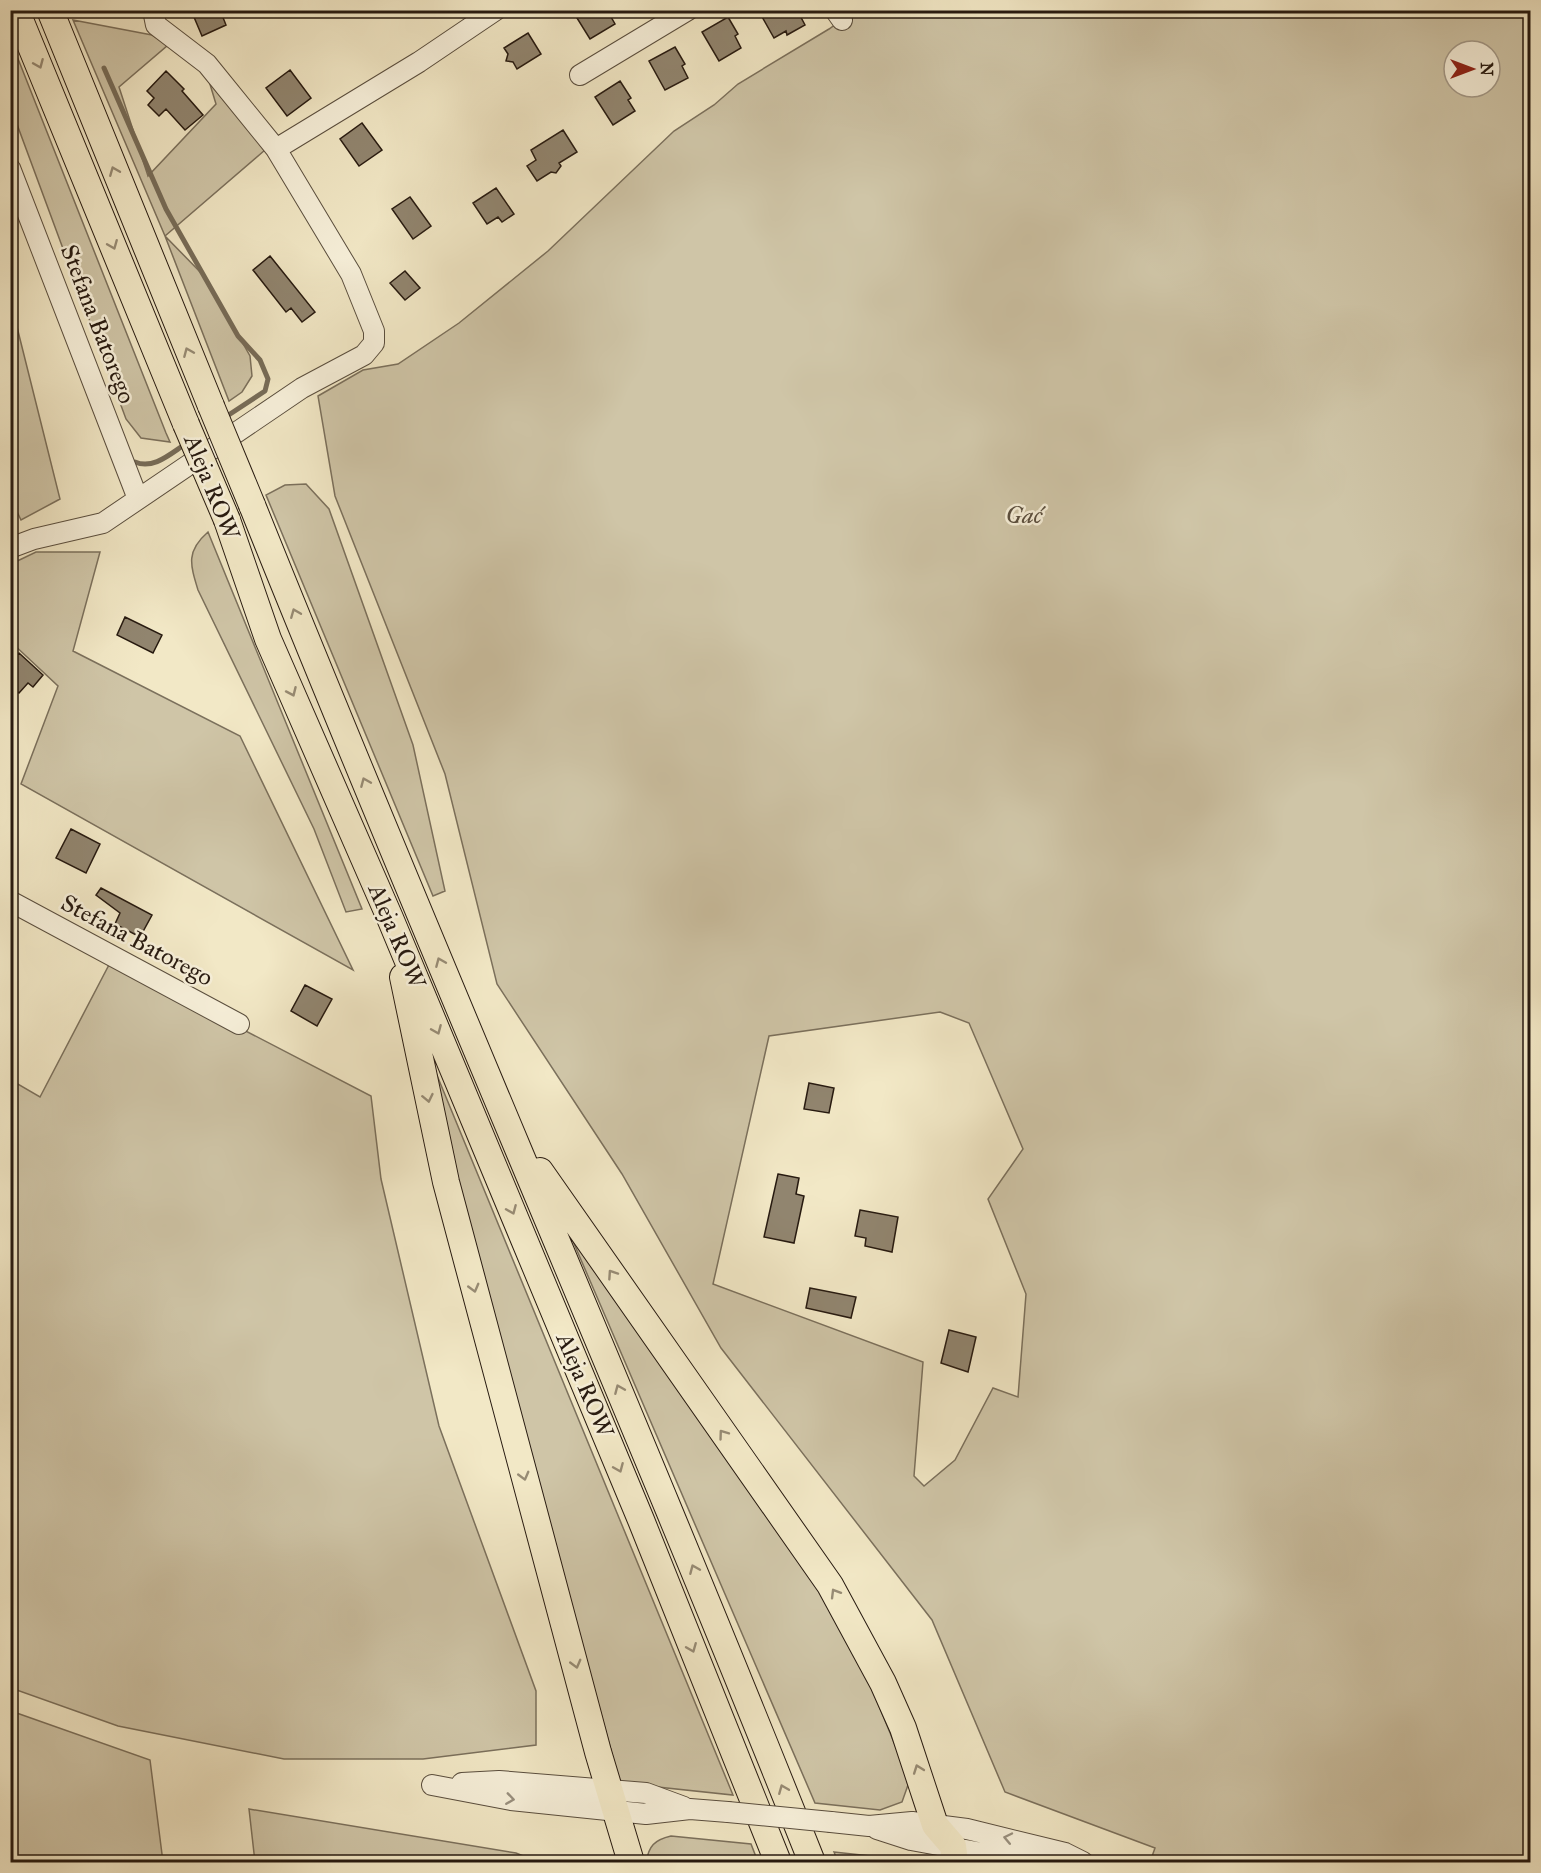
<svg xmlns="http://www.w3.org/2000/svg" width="1541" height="1873" font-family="'IM FELL Great Primer',serif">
  <rect width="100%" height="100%" fill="#f2e8c6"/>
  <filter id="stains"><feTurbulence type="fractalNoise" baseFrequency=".00333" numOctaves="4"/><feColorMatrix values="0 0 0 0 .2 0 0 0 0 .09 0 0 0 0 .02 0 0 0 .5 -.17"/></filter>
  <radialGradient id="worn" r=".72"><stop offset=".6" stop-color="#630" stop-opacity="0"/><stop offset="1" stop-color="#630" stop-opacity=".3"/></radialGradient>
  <!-- green -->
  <path fill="#cfc5a7" stroke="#7b705c" stroke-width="1.5" fill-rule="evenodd" d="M 854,11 L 1530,11 L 1530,1862 L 1150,1862 L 1155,1848 L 1005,1792 L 932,1620 L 721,1348 L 622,1174 L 497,984 L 445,774 L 335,496 L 318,396 L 363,370 L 398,364 L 459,323 L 548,251 L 674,131 L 714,105 L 738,84 L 829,29 ZM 1454,51 L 1490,51 L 1490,87 L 1454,87 ZM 940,1012 L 969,1023 L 1023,1149 L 988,1199 L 1026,1294 L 1018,1397 L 993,1388 L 955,1460 L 924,1486 L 914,1476 L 923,1362 L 713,1284 L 769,1036 Z
    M 73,20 L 152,35 L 168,45 L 119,87 L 148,176 L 216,104 L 209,81 L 265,150 L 165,236 L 206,278 L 250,356 L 252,376 L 242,392 L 229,401 L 165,236 Z
    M 11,41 L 166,433 L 170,442 L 141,438 L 126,419 L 11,108 Z
    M 10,299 L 60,499 L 21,520 L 10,497 Z
    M 306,484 L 329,509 L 413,745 L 445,891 L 433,896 L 266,495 L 285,485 Z
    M 208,532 L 362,909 L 346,912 L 314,829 L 198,590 C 190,564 186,551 208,532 Z
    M 36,552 L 100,552 L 73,651 L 240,736 L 353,970 L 21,784 L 58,686 L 11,642 L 11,564 Z
    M 111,961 L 371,1096 L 381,1179 L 439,1426 L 536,1691 L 536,1745 L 423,1759 L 284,1759 L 118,1726 L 11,1688 L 11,1080 L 40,1097 Z
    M 420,1034 L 733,1795 L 620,1783 L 494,1325 Z
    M 569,1232 L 800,1559 L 856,1650 L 902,1762 L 908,1785 L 902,1802 L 880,1810 L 815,1803 Z
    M 11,1711 L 150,1760 L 163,1862 L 11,1862 Z
    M 249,1809 L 516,1853 L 538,1862 L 255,1862 Z
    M 671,1836 L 751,1844 L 758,1862 L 646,1862 C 649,1846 654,1840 671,1836 Z
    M 834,1852 L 907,1860 L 912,1862 L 838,1862 Z"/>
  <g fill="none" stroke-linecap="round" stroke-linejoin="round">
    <!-- stream -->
    <path stroke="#776c58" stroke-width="5" d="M 104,68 L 166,209 L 238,336 L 260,360 L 268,379 L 265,391 L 224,418
      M 135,462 C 154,470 171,453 187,443"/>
  </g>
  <!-- building -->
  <path fill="#91856f" stroke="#271a10" stroke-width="1.5" d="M 191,10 L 220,10 L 226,25 L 202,36 Z
    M 572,10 L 607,10 L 615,24 L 590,39 Z
    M 769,10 L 797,10 L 805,25 L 787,35 L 786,31 L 774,38 L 761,15 Z
    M 728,17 L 738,34 L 735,36 L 741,48 L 719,61 L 702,32 Z
    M 528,33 L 541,54 L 517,69 L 513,62 L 506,61 L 508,54 L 504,48 Z
    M 675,47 L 685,64 L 682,66 L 688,78 L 665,90 L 649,61 Z
    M 290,70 L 311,98 L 287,116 L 266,88 Z
    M 166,71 L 184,89 L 182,91 L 203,115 L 185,130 L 166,109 L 159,116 L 148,105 L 154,98 L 147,91 Z
    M 620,81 L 631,98 L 628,100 L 635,111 L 613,125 L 595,97 Z
    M 362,123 L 382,150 L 359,166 L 340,139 Z
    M 563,130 L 577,152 L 559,163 L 561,166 L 556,173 L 551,172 L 537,181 L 527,166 L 536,160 L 531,150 Z
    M 496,188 L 514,214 L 502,222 L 498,217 L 487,224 L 473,203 Z
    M 410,197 L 431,226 L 413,239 L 392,209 Z
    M 270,256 L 315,312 L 302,322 L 291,308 L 286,312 L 253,270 Z
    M 405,271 L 420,288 L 405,300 L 390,283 Z
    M 125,617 L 162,635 L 153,653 L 117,635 Z
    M 19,653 L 43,675 L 33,687 L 28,683 L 19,693 L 10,686 L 10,663 Z
    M 71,829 L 100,844 L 86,873 L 56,858 Z
    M 101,888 L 152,915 L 140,937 L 115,924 L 120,913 L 96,895 Z
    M 305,985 L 332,999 L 317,1026 L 291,1011 Z
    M 809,1083 L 834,1088 L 829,1113 L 804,1109 Z
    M 778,1174 L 799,1178 L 796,1194 L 804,1196 L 794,1243 L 764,1237 Z
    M 860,1210 L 898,1217 L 892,1252 L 865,1246 L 866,1238 L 855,1236 Z
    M 810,1288 L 856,1297 L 851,1318 L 806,1308 Z
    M 949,1330 L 976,1337 L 968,1372 L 941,1363 Z"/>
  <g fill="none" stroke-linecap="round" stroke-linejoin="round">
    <defs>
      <path id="minor" d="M 835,10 L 842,20
        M 580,75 L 688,10
        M 276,149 L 419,62 L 496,10
        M 10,168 L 138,499
        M 10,548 L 34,539 L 103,523 L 302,388 L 364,355 L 374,343 L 374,331 L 351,274 L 276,149 L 207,64 L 156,25 L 153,10
        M 10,901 L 239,1024
        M 462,1783 L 499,1781 L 646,1793 L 684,1807
        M 432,1785 L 511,1800 L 646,1814 L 690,1809 L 728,1812
        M 831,1822 L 869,1826 L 912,1822 L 967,1829 L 1065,1853 L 1083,1862
        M 877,1829 L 911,1840 L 1031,1862"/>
      <path id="major" d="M 16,10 L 186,424
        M 50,10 L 211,406
        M 252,505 C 434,959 631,1407 812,1862
        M 227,520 L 268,639 L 390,918 L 641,1520 L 778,1862
        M 403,977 L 446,1182 L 598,1752 L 631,1862
        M 540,1171 L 830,1585 L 883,1683 L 903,1728 L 935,1825 L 953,1846 L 955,1862"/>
    </defs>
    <!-- minor casing -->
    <use href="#minor" stroke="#5a4e3e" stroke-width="22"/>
    <!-- major casing -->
    <use href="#major" stroke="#271a10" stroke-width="28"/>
    <!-- minor -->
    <use href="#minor" stroke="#f7f0da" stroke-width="20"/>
    <!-- major -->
    <use href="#major" stroke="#f2e8c6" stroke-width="26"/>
    <defs>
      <path id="minor-bridge" d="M 728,1812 L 831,1822"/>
      <path id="major-bridge" d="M 211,406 L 252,505
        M 186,424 L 227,520"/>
    </defs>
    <!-- minor-bridge casing -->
    <use href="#minor-bridge" stroke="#5a4e3e" stroke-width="22" stroke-linecap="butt"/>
    <!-- major-bridge casing -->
    <use href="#major-bridge" stroke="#271a10" stroke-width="28" stroke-linecap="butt"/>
    <!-- minor-bridge -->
    <use href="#minor-bridge" stroke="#f7f0da" stroke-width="20"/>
    <!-- major-bridge -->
    <use href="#major-bridge" stroke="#f2e8c6" stroke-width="26"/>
  </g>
  <!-- one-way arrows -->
  <defs><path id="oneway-chevron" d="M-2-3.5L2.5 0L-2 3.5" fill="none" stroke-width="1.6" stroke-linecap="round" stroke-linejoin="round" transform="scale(1.5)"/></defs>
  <g stroke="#978b74">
    <use href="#oneway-chevron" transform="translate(39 64) rotate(67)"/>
    <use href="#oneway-chevron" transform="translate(114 171) rotate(-112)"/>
    <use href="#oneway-chevron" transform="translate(113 245) rotate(68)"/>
    <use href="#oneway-chevron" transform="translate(188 352) rotate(-113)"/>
    <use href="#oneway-chevron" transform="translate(295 613) rotate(-112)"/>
    <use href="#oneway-chevron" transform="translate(292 692) rotate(66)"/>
    <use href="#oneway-chevron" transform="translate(365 782) rotate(-113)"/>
    <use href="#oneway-chevron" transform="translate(440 962) rotate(-113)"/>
    <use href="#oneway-chevron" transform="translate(437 1030) rotate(67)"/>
    <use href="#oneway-chevron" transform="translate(428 1098) rotate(78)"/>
    <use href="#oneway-chevron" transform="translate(512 1210) rotate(67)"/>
    <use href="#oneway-chevron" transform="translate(612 1274) rotate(-124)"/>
    <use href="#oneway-chevron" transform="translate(474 1288) rotate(75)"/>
    <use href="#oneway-chevron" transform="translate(619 1389) rotate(-113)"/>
    <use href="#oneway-chevron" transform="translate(723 1434) rotate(-126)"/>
    <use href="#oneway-chevron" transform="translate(619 1468) rotate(67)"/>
    <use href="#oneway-chevron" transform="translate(524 1476) rotate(75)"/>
    <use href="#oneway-chevron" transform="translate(694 1569) rotate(-113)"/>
    <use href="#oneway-chevron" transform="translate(835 1593) rotate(-121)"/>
    <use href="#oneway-chevron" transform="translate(692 1648) rotate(68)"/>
    <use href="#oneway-chevron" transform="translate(576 1664) rotate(75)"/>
    <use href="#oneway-chevron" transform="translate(918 1769) rotate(-110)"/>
    <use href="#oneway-chevron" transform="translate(783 1789) rotate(-112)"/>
  </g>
  <g stroke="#99907f">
    <use href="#oneway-chevron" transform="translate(510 1799) rotate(8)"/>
    <use href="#oneway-chevron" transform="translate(1008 1838) rotate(-168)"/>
  </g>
  <g text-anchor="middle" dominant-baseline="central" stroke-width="5" stroke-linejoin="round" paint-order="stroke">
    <!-- street labels -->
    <g font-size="24" fill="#271a10" stroke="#f7f0da">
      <text transform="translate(98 324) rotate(69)">Stefana Batorego</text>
      <text transform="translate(212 487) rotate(68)">Aleja ROW</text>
      <text transform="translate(397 936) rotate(67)">Aleja ROW</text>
      <text transform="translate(137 940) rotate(28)">Stefana Batorego</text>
      <text transform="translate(585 1385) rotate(67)">Aleja ROW</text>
    </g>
    <!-- park labels -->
    <g font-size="24" font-style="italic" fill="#594d3d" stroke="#f7f0da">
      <text x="1024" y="515">Gać</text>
    </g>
  </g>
  <!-- margin -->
  <rect width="1541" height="1873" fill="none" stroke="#f2e8c6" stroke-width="36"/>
  <rect x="12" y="12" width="1517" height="1849" fill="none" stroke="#271a10" stroke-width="3"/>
  <rect x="18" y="18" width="1505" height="1837" fill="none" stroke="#271a10" stroke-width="1.5"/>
  <!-- north arrow -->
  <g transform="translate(1472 69) rotate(90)"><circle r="28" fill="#f7f0da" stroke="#a49a89" stroke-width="1.5"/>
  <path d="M0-4.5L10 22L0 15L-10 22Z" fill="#8f2418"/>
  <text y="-9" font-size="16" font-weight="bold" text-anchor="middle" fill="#271a10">N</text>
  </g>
  <rect width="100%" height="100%" filter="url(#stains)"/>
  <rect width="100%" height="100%" fill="url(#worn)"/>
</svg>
